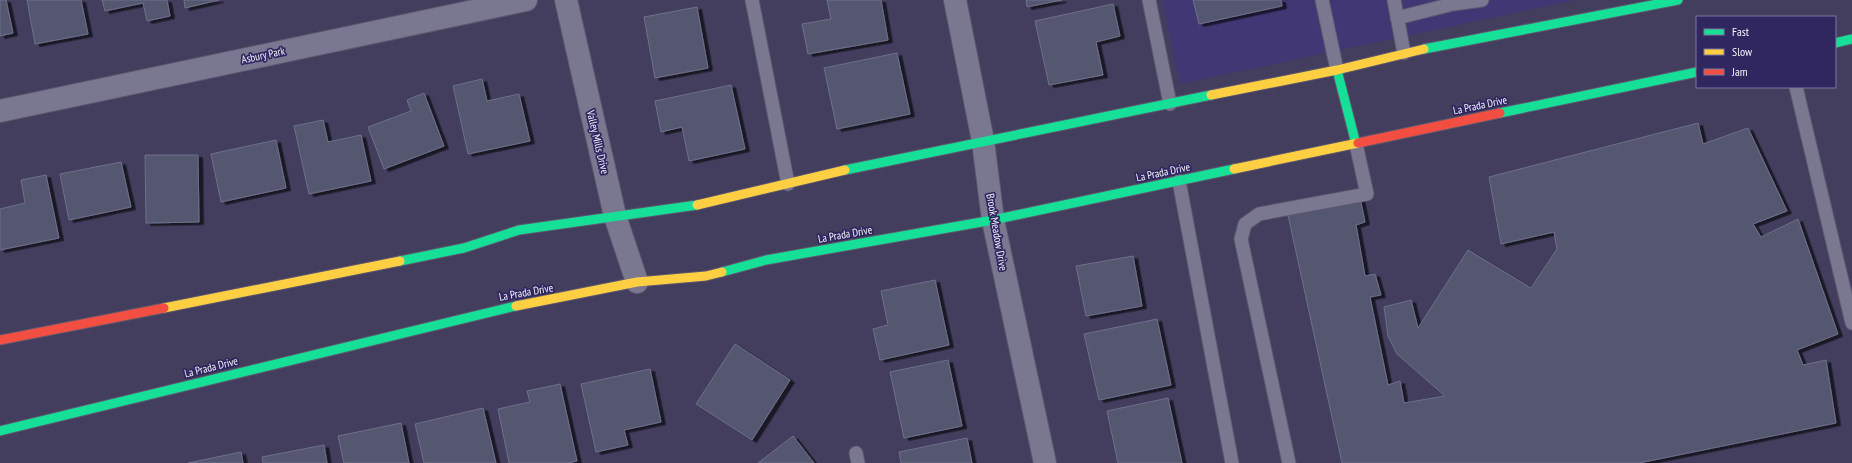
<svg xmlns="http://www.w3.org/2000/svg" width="1852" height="463" font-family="'PT Sans Narrow',sans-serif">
  <defs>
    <filter id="shadow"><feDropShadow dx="4.5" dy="2.5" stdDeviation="0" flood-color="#0009"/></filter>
  </defs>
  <rect width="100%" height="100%" fill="#433d5e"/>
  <!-- built -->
  <path fill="#403774" d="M 1162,0 L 1575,0 L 1180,84 Z"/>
  <!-- building -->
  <path fill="#55566f" stroke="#6e708b" filter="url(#shadow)" d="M 0,0 L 6,0 L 13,33 L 0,36 Z
    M 27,0 L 81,0 L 88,34 L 35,44 Z
    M 102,0 L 167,0 L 170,16 L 147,21 L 143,3 L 105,11 Z
    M 184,0 L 219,0 L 185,8 Z
    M 827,0 L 881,0 L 888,40 L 808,54 L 802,24 L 831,19 Z
    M 1026,0 L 1062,0 L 1027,7 Z
    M 1193,0 L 1281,0 L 1282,6 L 1199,24 Z
    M 1113,4 L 1120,36 L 1096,42 L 1103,75 L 1049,85 L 1035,21 Z
    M 697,7 L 708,68 L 655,78 L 644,17 Z
    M 897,53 L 910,114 L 837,129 L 824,68 Z
    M 482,79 L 487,101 L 519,94 L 530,141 L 468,154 L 453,86 Z
    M 731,85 L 745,149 L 689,161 L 682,127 L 661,132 L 655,101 Z
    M 424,93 L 444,146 L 384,169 L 368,127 L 411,111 L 407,100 Z
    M 323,120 L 328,142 L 361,135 L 371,181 L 309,194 L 294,126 Z
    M 1698,123 L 1703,144 L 1748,128 L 1787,211 L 1753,224 L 1761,237 L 1798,219 L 1838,334 L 1797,350 L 1803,365 L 1826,360 L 1836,423 L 1639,463 L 1342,463 L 1288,215 L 1360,198 L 1365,222 L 1356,225 L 1365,276 L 1375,274 L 1381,295 L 1370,297 L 1388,385 L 1400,381 L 1404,403 L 1445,396 L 1397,354 L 1388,336 L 1384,307 L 1411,300 L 1418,328 L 1468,250 L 1531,288 L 1557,249 L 1554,232 L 1501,244 L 1489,177 Z
    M 276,140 L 286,188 L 221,202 L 211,154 Z
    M 145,155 L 198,155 L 199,222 L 146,223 Z
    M 121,162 L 131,207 L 69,220 L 60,174 Z
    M 46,175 L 59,238 L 0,250 L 0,209 L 25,203 L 21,180 Z
    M 1133,256 L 1142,306 L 1086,316 L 1076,266 Z
    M 935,280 L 949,345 L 880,360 L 873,329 L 888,325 L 881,291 Z
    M 1157,319 L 1171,385 L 1099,400 L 1084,334 Z
    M 735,344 L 790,380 L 752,440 L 696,404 Z
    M 948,360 L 962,426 L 904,438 L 890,372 Z
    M 650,369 L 661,422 L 624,430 L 628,445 L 596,452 L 581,384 Z
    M 560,384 L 577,461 L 568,463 L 509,463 L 498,409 L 530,402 L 527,391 Z
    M 1168,398 L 1182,463 L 1118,463 L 1107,411 Z
    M 483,408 L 496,463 L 424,463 L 415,424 Z
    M 401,423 L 409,463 L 344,463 L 338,436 Z
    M 793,436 L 814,463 L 758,463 Z
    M 967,438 L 972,463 L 901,463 L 899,452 Z
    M 324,445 L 327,463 L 263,463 L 262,457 Z
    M 241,452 L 243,463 L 188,463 Z"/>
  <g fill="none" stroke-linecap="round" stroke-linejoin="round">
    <defs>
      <path id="lane" d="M 752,0 L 788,184
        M 1149,0 L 1170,104
        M 1322,0 L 1337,70
        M 1394,0 L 1404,53
        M 1397,18 L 1453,4 L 1482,0
        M 1796,87 L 1852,323
        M 1179,181 L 1232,463
        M 856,453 L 858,463
        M 1289,463 L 1241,239 L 1245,224 L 1259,214 L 1367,194 L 1356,144"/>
      <path id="street" d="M 566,0 L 615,216 L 637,282
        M 955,0 L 983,141 L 993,220 L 1045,463
        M 0,111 L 526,0"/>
      <path id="fast" d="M 1835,43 L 1852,39
        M 1424,49 L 1678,0
        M 1337,70 L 1356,144
        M 1500,113 L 1697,72
        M 845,170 L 1211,95
        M 400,261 L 464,248 L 519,230 L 697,205
        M 722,272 L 766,260 L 993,220 L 1234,169
        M 0,431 L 516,306"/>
      <path id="slow" d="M 1211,95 L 1337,70 L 1424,49
        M 1234,169 L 1358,143
        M 697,205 L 845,170
        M 516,306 L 637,282 L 706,276 L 722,272
        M 164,308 L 400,261"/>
      <path id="jam" d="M 1358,143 L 1500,113
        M 0,340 L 164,308"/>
    </defs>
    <!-- lane casing -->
    <use href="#lane" stroke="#5c586e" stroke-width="15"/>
    <!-- street casing -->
    <use href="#street" stroke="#5c586e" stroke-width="24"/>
    <!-- fast casing -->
    <use href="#fast" stroke="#5c586e" stroke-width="11"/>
    <!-- slow casing -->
    <use href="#slow" stroke="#5c586e" stroke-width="11"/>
    <!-- jam casing -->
    <use href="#jam" stroke="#5c586e" stroke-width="11"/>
    <!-- lane -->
    <use href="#lane" stroke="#7a7791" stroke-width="13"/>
    <!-- street -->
    <use href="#street" stroke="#7a7791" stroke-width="22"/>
    <!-- fast -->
    <use href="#fast" stroke="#16e098" stroke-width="9"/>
    <!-- slow -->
    <use href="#slow" stroke="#ffcf43" stroke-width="9"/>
    <!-- jam -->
    <use href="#jam" stroke="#f24e42" stroke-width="9"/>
  </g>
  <g text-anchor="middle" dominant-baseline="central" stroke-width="3.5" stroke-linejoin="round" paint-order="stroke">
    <!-- street labels -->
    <g font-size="11" fill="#f4f4fb" stroke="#302660">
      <text transform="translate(263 55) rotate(-12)">Asbury Park</text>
      <text transform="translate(1480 105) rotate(-12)">La Prada Drive</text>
      <text transform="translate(598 142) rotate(77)">Valley Mills Drive</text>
      <text transform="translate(1163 172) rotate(-12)">La Prada Drive</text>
      <text transform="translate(997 232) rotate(80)">Brook Meadow Drive</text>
      <text transform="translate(845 234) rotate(-10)">La Prada Drive</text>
      <text transform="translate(526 292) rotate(-10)">La Prada Drive</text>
      <text transform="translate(211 367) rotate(-14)">La Prada Drive</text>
    </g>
  </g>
  <!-- legend -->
  <rect x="1696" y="16" width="140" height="72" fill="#302660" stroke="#7e789e"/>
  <rect x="1704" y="29" width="20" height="6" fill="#16e098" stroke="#7e789e"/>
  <text x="1732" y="36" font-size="12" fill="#f4f4fb">Fast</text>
  <rect x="1704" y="49" width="20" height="6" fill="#ffcf43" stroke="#7e789e"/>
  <text x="1732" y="56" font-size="12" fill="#f4f4fb">Slow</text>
  <rect x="1704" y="69" width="20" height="6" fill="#f24e42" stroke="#7e789e"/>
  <text x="1732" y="76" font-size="12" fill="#f4f4fb">Jam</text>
</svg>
